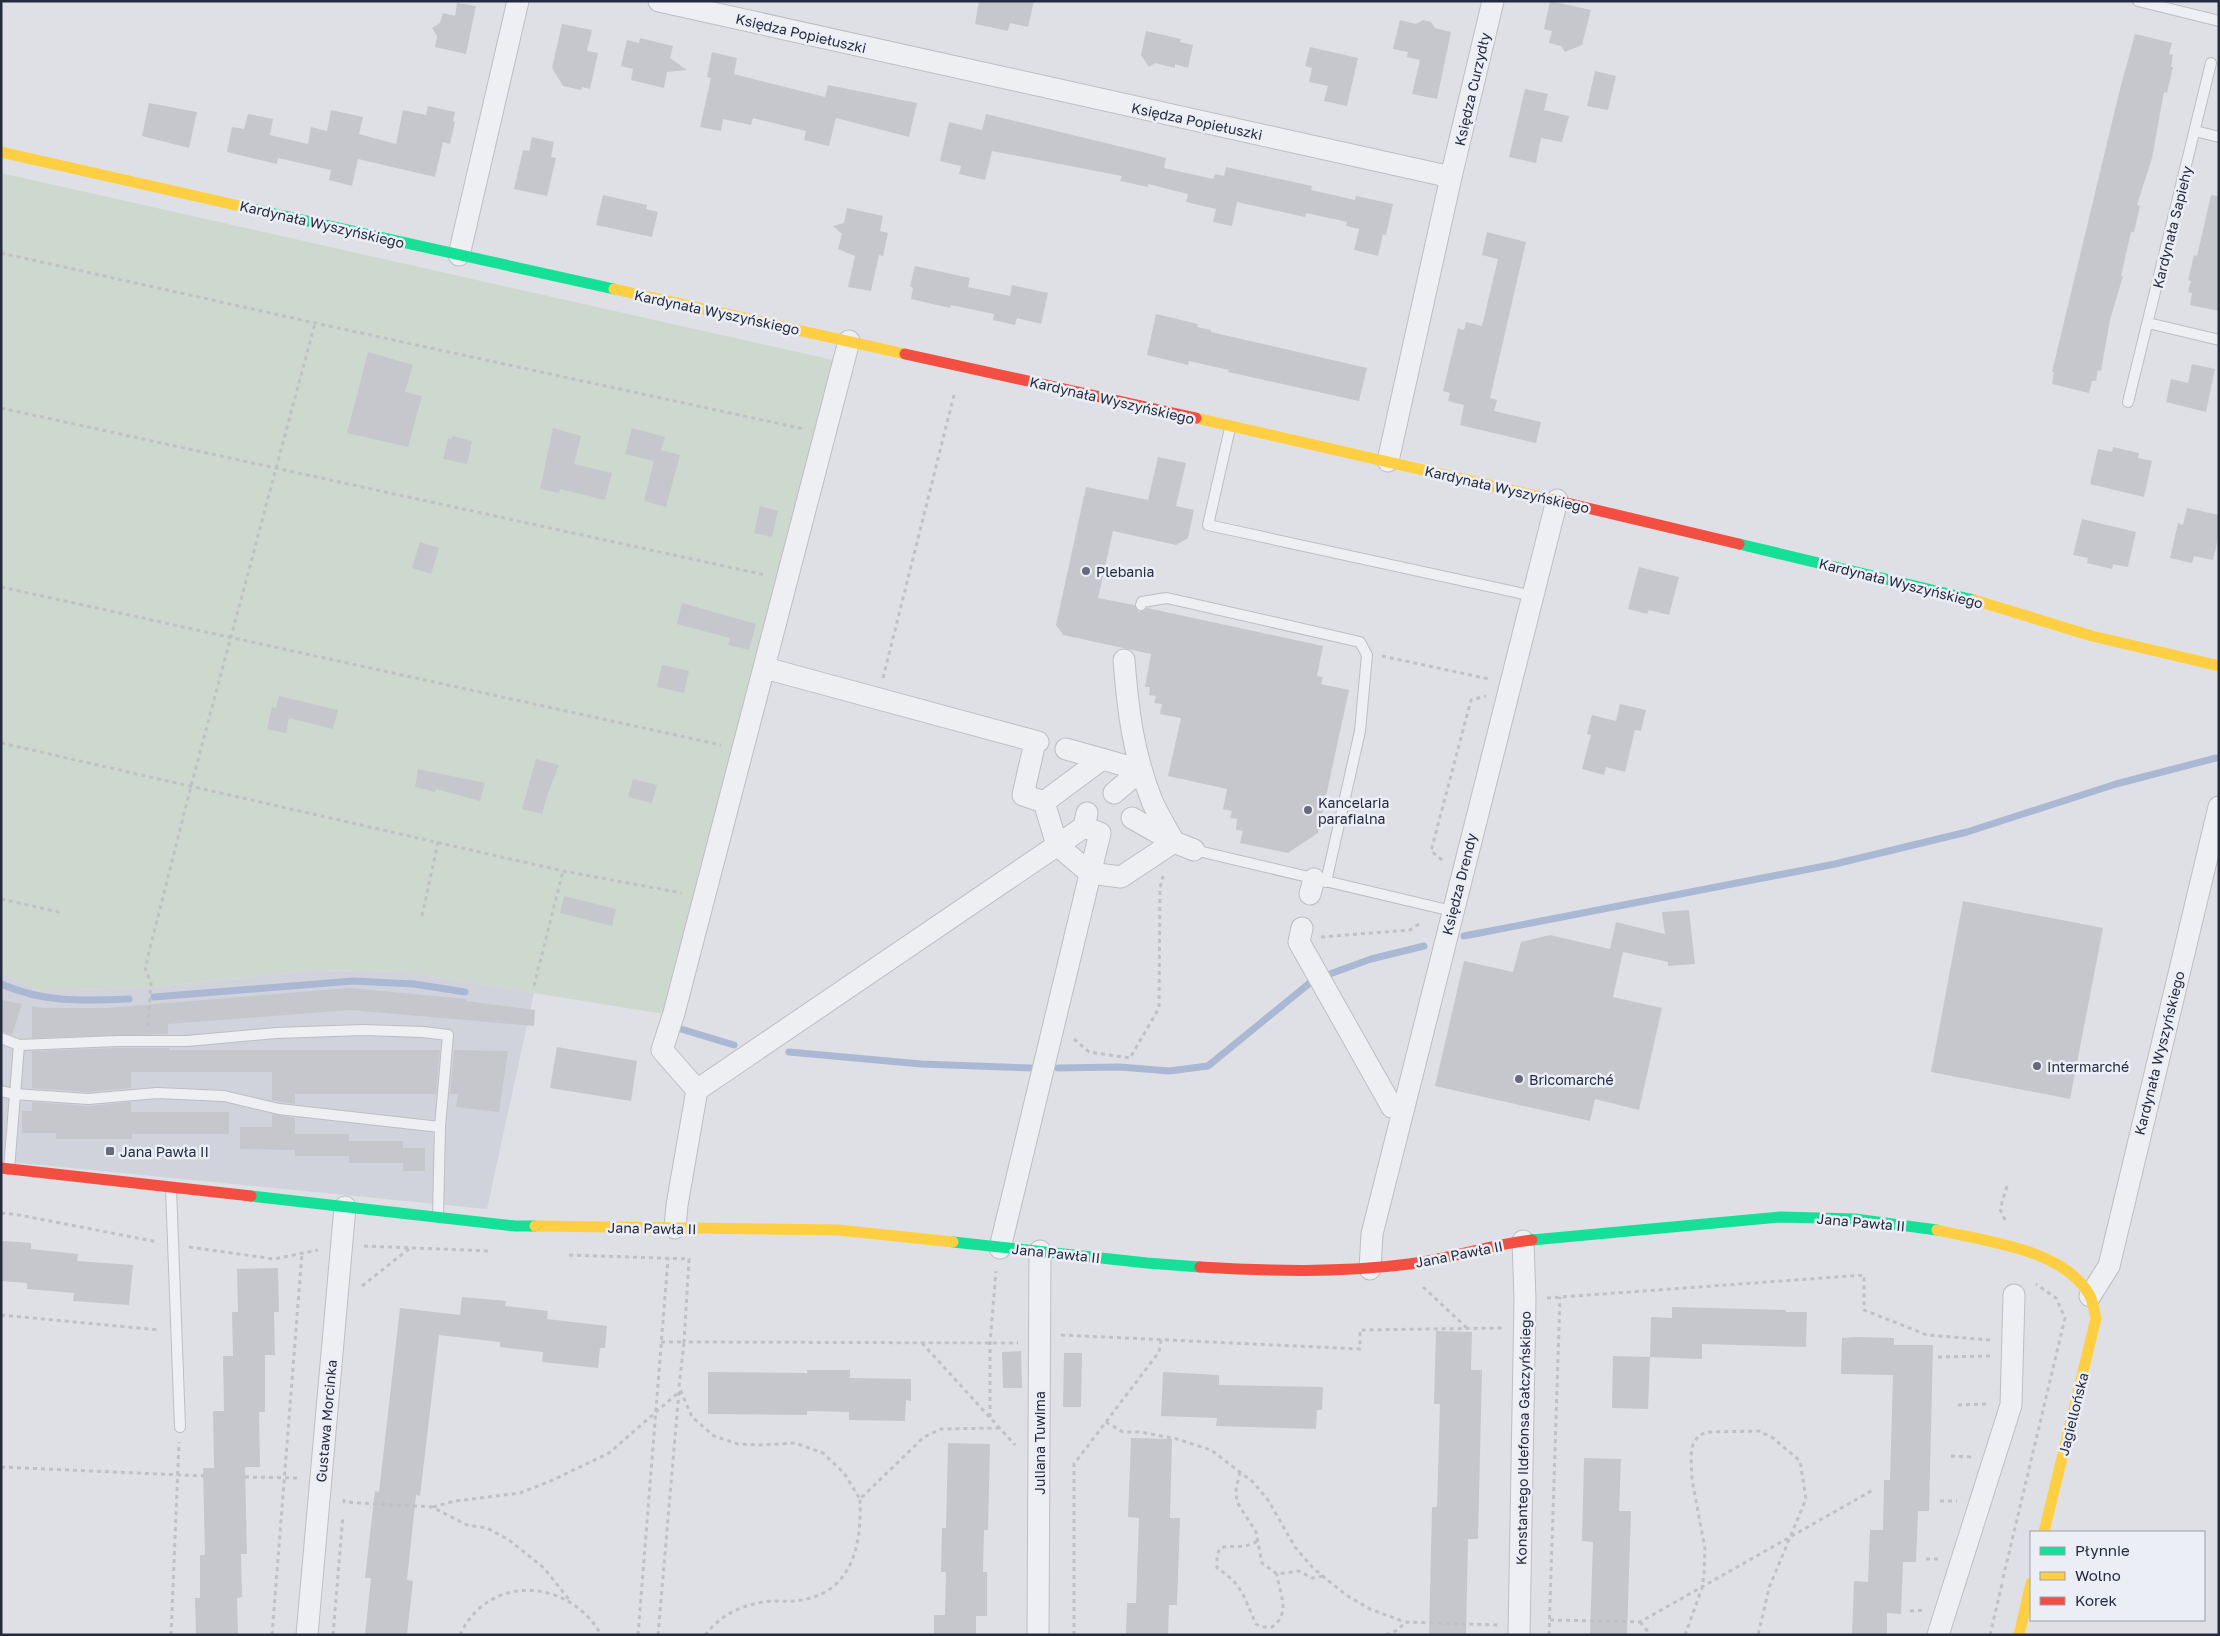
<svg xmlns="http://www.w3.org/2000/svg" width="2220" height="1636" font-family="'Golos Text',sans-serif">
  <rect width="100%" height="100%" fill="#dfe0e5"/>
  <!-- built -->
  <path fill="#d0d3dc" d="M 318,970 L 404,972 L 534,993 L 487,1209 L 1,1161 L 1,974 L 40,991 L 144,988 Z"/>
  <!-- green -->
  <path fill="#cdd9ce" d="M 1,173 L 833,360 L 664,1014 L 404,972 L 318,970 L 144,988 L 40,991 L 1,974 Z"/>
  <g fill="none" stroke-linecap="round" stroke-linejoin="round">
    <!-- stream -->
    <path stroke="#aab8d4" stroke-width="7" d="M 1464,936 L 1835,864 L 1967,832 L 2116,784 L 2216,758
      M 1327,975 L 1371,959 L 1424,946
      M 1,984 C 45,1003 83,1001 129,999
      M 154,997 L 353,981 L 414,984 L 465,992
      M 681,1029 L 734,1045
      M 789,1052 L 921,1064 L 1031,1068
      M 1058,1068 L 1120,1067 L 1169,1071 L 1208,1066 L 1311,982"/>
  </g>
  <!-- building -->
  <path fill="#c5c7cc" d="M 979,1 L 1034,1 L 1028,27 L 1010,23 L 1008,31 L 975,24 Z
    M 1550,1 L 1591,10 L 1582,45 L 1565,52 L 1561,46 L 1549,43 L 1552,31 L 1544,29 Z
    M 457,3 L 476,6 L 466,54 L 435,47 L 437,36 L 432,28 L 440,23 L 443,13 L 455,16 Z
    M 1400,20 L 1416,24 L 1423,20 L 1431,22 L 1435,28 L 1451,32 L 1437,99 L 1412,94 L 1420,60 L 1407,57 L 1408,52 L 1393,49 Z
    M 562,24 L 592,30 L 587,51 L 598,53 L 590,89 L 582,87 L 581,90 L 563,86 L 552,68 Z
    M 1146,31 L 1181,39 L 1180,42 L 1193,45 L 1188,68 L 1175,64 L 1175,68 L 1155,63 L 1149,67 L 1141,55 Z
    M 2135,34 L 2172,43 L 2169,54 L 2173,55 L 2171,67 L 2173,67 L 2167,93 L 2164,92 L 2152,158 L 2137,205 L 2140,206 L 2134,232 L 2131,232 L 2121,276 L 2123,276 L 2110,320 L 2101,371 L 2098,370 L 2096,381 L 2092,381 L 2089,393 L 2052,384 L 2054,372 L 2052,372 L 2119,93 Z
    M 640,38 L 673,46 L 670,58 L 687,70 L 667,72 L 664,88 L 631,80 L 633,69 L 621,66 L 627,40 L 639,43 Z
    M 1310,47 L 1358,58 L 1347,106 L 1324,101 L 1328,86 L 1309,82 L 1312,68 L 1305,66 Z
    M 712,52 L 737,58 L 734,74 L 761,81 L 825,97 L 828,85 L 917,103 L 909,137 L 836,118 L 829,146 L 804,140 L 806,131 L 753,118 L 751,125 L 723,119 L 721,131 L 700,127 L 711,78 L 707,77 Z
    M 1595,71 L 1616,76 L 1608,110 L 1587,106 Z
    M 1525,89 L 1548,94 L 1544,110 L 1569,116 L 1562,142 L 1541,138 L 1536,163 L 1509,157 Z
    M 149,103 L 197,112 L 189,148 L 142,136 Z
    M 428,106 L 455,112 L 453,121 L 455,122 L 450,144 L 443,142 L 435,177 L 358,159 L 352,186 L 329,180 L 331,170 L 278,158 L 277,164 L 227,152 L 232,127 L 244,129 L 248,114 L 273,119 L 270,135 L 308,144 L 311,127 L 327,131 L 331,110 L 363,117 L 359,134 L 396,144 L 403,110 L 426,115 Z
    M 986,114 L 1155,155 L 1166,158 L 1164,168 L 1213,179 L 1215,174 L 1224,176 L 1226,167 L 1312,186 L 1311,190 L 1355,200 L 1356,196 L 1393,204 L 1386,235 L 1383,234 L 1378,256 L 1354,250 L 1359,229 L 1346,226 L 1347,222 L 1306,213 L 1305,217 L 1237,202 L 1232,226 L 1213,222 L 1216,209 L 1186,202 L 1188,194 L 1148,184 L 1148,187 L 1120,181 L 1122,176 L 992,151 L 985,180 L 959,174 L 961,166 L 940,161 L 949,122 L 982,130 Z
    M 532,137 L 554,142 L 551,157 L 556,158 L 547,196 L 514,189 L 523,150 L 529,151 Z
    M 603,195 L 647,205 L 646,209 L 658,212 L 652,237 L 596,225 Z
    M 2211,195 L 2219,196 L 2219,311 L 2190,305 L 2192,293 L 2188,292 L 2191,281 L 2188,280 L 2194,255 L 2197,256 Z
    M 847,208 L 883,216 L 880,231 L 888,233 L 883,256 L 879,255 L 871,291 L 848,287 L 855,256 L 838,249 L 842,234 L 833,226 L 844,223 Z
    M 1487,232 L 1526,242 L 1490,398 L 1497,400 L 1494,411 L 1541,422 L 1536,443 L 1460,425 L 1464,405 L 1448,401 L 1450,393 L 1443,391 L 1458,328 L 1464,330 L 1466,322 L 1482,326 L 1498,259 L 1482,255 Z
    M 915,266 L 970,278 L 968,287 L 1010,296 L 1012,285 L 1048,293 L 1041,324 L 1017,318 L 1015,325 L 993,320 L 994,314 L 951,305 L 950,308 L 911,299 L 913,288 L 910,286 Z
    M 1156,314 L 1198,324 L 1197,327 L 1211,330 L 1211,332 L 1367,368 L 1359,401 L 1228,372 L 1229,370 L 1189,361 L 1188,365 L 1147,355 Z
    M 368,352 L 413,365 L 405,392 L 422,396 L 408,447 L 347,433 Z
    M 2192,364 L 2215,369 L 2206,412 L 2166,402 L 2171,379 L 2188,383 Z
    M 553,428 L 581,436 L 574,464 L 612,473 L 605,500 L 560,489 L 559,493 L 540,489 Z
    M 632,428 L 665,437 L 661,450 L 680,455 L 666,507 L 644,501 L 654,461 L 625,454 Z
    M 452,436 L 472,441 L 467,464 L 443,459 L 448,438 L 452,439 Z
    M 2113,447 L 2139,453 L 2138,458 L 2152,461 L 2144,497 L 2090,484 L 2098,449 L 2112,452 Z
    M 1158,457 L 1186,463 L 1176,506 L 1194,510 L 1188,538 L 1176,545 L 1113,531 L 1098,598 L 1134,605 L 1139,612 L 1147,608 L 1323,646 L 1317,676 L 1323,677 L 1321,684 L 1349,690 L 1318,833 L 1288,853 L 1240,843 L 1243,831 L 1236,830 L 1237,819 L 1230,818 L 1232,811 L 1223,809 L 1227,789 L 1168,776 L 1181,718 L 1160,714 L 1162,704 L 1154,703 L 1156,696 L 1149,695 L 1150,687 L 1145,687 L 1151,654 L 1063,635 L 1056,625 L 1086,487 L 1148,500 Z
    M 760,506 L 778,511 L 772,537 L 754,533 Z
    M 2187,508 L 2219,515 L 2219,534 L 2213,560 L 2194,556 L 2192,563 L 2170,558 L 2178,523 L 2183,525 Z
    M 2082,519 L 2136,532 L 2128,567 L 2113,564 L 2112,569 L 2087,563 L 2088,558 L 2073,555 Z
    M 420,542 L 439,548 L 431,574 L 412,568 Z
    M 1639,567 L 1679,577 L 1669,615 L 1649,610 L 1647,614 L 1628,609 Z
    M 682,603 L 756,624 L 749,650 L 728,645 L 730,638 L 677,624 Z
    M 662,665 L 689,671 L 684,693 L 657,687 Z
    M 279,696 L 338,710 L 333,729 L 289,718 L 286,733 L 267,729 L 272,707 L 276,708 Z
    M 1620,704 L 1646,710 L 1641,731 L 1635,730 L 1625,772 L 1606,767 L 1604,775 L 1582,769 L 1591,735 L 1587,734 L 1592,715 L 1616,721 Z
    M 536,759 L 559,765 L 547,796 L 542,814 L 522,809 Z
    M 418,769 L 485,783 L 480,801 L 436,789 L 435,792 L 415,787 Z
    M 633,779 L 657,785 L 652,803 L 628,797 Z
    M 564,896 L 616,909 L 612,926 L 560,913 Z
    M 1963,901 L 2103,928 L 2070,1099 L 1931,1072 Z
    M 1689,910 L 1695,964 L 1668,966 L 1668,962 L 1623,952 L 1613,997 L 1662,1008 L 1639,1110 L 1595,1099 L 1590,1121 L 1435,1086 L 1464,961 L 1513,972 L 1521,942 L 1550,935 L 1610,949 L 1616,922 L 1665,934 L 1662,912 Z
    M 349,988 L 466,999 L 466,1001 L 535,1010 L 534,1026 L 351,1010 L 168,1024 L 168,1034 L 32,1038 L 32,1006 L 43,1008 L 107,1008 Z
    M 1,1000 L 22,1004 L 12,1035 L 1,1031 Z
    M 557,1047 L 637,1061 L 631,1101 L 550,1088 Z
    M 118,1048 L 169,1048 L 169,1050 L 440,1050 L 436,1094 L 295,1094 L 295,1104 L 280,1102 L 272,1100 L 272,1072 L 131,1072 L 131,1088 L 88,1092 L 32,1088 L 32,1051 Z
    M 454,1050 L 508,1051 L 499,1112 L 456,1107 L 458,1094 L 450,1094 Z
    M 32,1102 L 88,1106 L 131,1102 L 131,1112 L 229,1112 L 229,1134 L 132,1134 L 132,1139 L 56,1139 L 56,1133 L 22,1133 L 22,1111 L 32,1111 Z
    M 272,1114 L 295,1118 L 295,1134 L 349,1134 L 349,1141 L 403,1141 L 403,1148 L 425,1148 L 425,1171 L 403,1171 L 403,1163 L 349,1163 L 349,1156 L 295,1156 L 295,1150 L 240,1149 L 240,1127 L 272,1127 Z
    M 5,1241 L 31,1243 L 31,1249 L 78,1254 L 77,1261 L 133,1265 L 129,1305 L 73,1301 L 74,1293 L 27,1289 L 27,1283 L 1,1281 L 1,1242 Z
    M 278,1268 L 279,1312 L 274,1312 L 275,1355 L 265,1355 L 265,1412 L 259,1412 L 260,1467 L 245,1467 L 247,1554 L 241,1554 L 242,1597 L 237,1598 L 238,1635 L 196,1635 L 195,1598 L 200,1598 L 200,1555 L 205,1555 L 203,1468 L 214,1468 L 213,1411 L 224,1411 L 223,1356 L 233,1356 L 232,1312 L 238,1312 L 237,1269 Z
    M 462,1297 L 506,1301 L 505,1306 L 548,1311 L 547,1319 L 607,1326 L 605,1348 L 600,1348 L 598,1368 L 542,1362 L 543,1352 L 500,1347 L 500,1342 L 439,1335 L 420,1496 L 416,1495 L 407,1580 L 413,1581 L 407,1635 L 365,1635 L 371,1578 L 365,1578 L 375,1491 L 379,1492 L 400,1308 L 460,1315 Z
    M 1672,1307 L 1786,1310 L 1786,1312 L 1807,1312 L 1806,1347 L 1702,1344 L 1702,1359 L 1650,1357 L 1651,1317 L 1672,1318 Z
    M 1436,1331 L 1472,1332 L 1471,1370 L 1482,1370 L 1478,1539 L 1468,1539 L 1466,1635 L 1429,1635 L 1432,1507 L 1437,1507 L 1440,1404 L 1434,1404 Z
    M 1858,1337 L 1894,1338 L 1894,1345 L 1933,1345 L 1929,1511 L 1918,1511 L 1916,1562 L 1903,1562 L 1901,1614 L 1887,1613 L 1887,1634 L 1852,1635 L 1854,1581 L 1868,1582 L 1870,1530 L 1883,1530 L 1884,1480 L 1890,1480 L 1893,1375 L 1841,1374 L 1842,1338 Z
    M 1021,1351 L 1022,1388 L 1003,1388 L 1002,1352 Z
    M 1064,1353 L 1082,1353 L 1081,1407 L 1063,1407 Z
    M 1613,1356 L 1650,1357 L 1648,1409 L 1612,1408 Z
    M 807,1370 L 850,1370 L 850,1378 L 911,1379 L 911,1401 L 906,1400 L 905,1421 L 849,1420 L 849,1412 L 807,1411 L 807,1415 L 708,1414 L 708,1372 L 807,1373 Z
    M 1163,1372 L 1219,1375 L 1219,1385 L 1323,1387 L 1322,1410 L 1317,1410 L 1316,1429 L 1216,1426 L 1217,1418 L 1161,1416 Z
    M 1131,1438 L 1172,1439 L 1170,1518 L 1180,1518 L 1177,1605 L 1169,1605 L 1168,1635 L 1126,1635 L 1127,1603 L 1136,1603 L 1139,1518 L 1128,1517 Z
    M 948,1443 L 990,1444 L 988,1530 L 984,1530 L 983,1572 L 987,1572 L 987,1616 L 976,1616 L 976,1635 L 934,1635 L 934,1615 L 945,1615 L 946,1572 L 941,1572 L 942,1528 L 946,1528 Z
    M 1584,1458 L 1621,1459 L 1619,1511 L 1631,1511 L 1627,1635 L 1590,1635 L 1593,1542 L 1582,1541 Z"/>
  <g fill="none" stroke-linecap="round" stroke-linejoin="round">
    <defs>
      <path id="lane" d="M 2138,1 L 2219,21
        M 2195,131 L 2219,137
        M 2148,323 L 2219,340
        M 2128,402 L 2211,63
        M 1230,428 L 1208,525 L 1533,596
        M 1141,605 L 1142,602 L 1167,598 L 1360,642 L 1367,655 L 1360,731 L 1326,882
        M 1194,850 L 1452,911
        M 1,1038 L 19,1045 L 118,1041 L 187,1041 L 276,1033 L 363,1030 L 423,1032 L 448,1035 L 440,1127 L 438,1217
        M 1,1091 L 14,1094 L 88,1099 L 157,1093 L 224,1096 L 279,1109 L 440,1127
        M 9,1169 L 19,1045
        M 171,1188 L 180,1427"/>
      <path id="street" d="M 659,1 L 1451,177 L 1388,461
        M 1451,177 L 1493,1
        M 459,255 L 518,1
        M 765,668 L 1038,742
        M 1066,749 L 1141,770
        M 1033,751 L 1023,795 L 1044,802 L 1057,845 L 1090,873 L 1121,877 L 1174,842 C 1167,829 1158,815 1152,801 C 1133,753 1128,711 1124,660
        M 1114,793 L 1141,770
        M 1044,802 L 1102,759
        M 1132,818 L 1174,842 L 1194,850
        M 1310,894 L 1314,879
        M 1302,928 L 1299,942 L 1392,1107 L 1403,1109
        M 697,1090 L 662,1050 L 674,1013 L 849,341
        M 675,1228 L 677,1205 L 697,1090 L 1084,827
        M 1000,1248 L 1100,833 L 1084,827 L 1087,813
        M 1370,1269 L 1372,1234 L 1557,500
        M 2090,1296 L 2109,1266 L 2219,807
        M 307,1635 L 345,1207
        M 1038,1635 L 1040,1251
        M 1519,1635 L 1525,1299 L 1523,1241
        M 1938,1635 L 2011,1405 L 2014,1295"/>
    </defs>
    <!-- lane casing -->
    <use href="#lane" stroke="#bdbec3" stroke-width="12"/>
    <!-- street casing -->
    <use href="#street" stroke="#bdbec3" stroke-width="23"/>
    <!-- path -->
    <path stroke="#c0c1c7" stroke-width="3" stroke-dasharray="4 4" stroke-linecap="butt" d="M 1,253 L 315,323 L 804,429
      M 1,408 L 765,575
      M 1,587 L 721,745
      M 1382,656 L 1489,679
      M 883,678 L 955,391
      M 1,743 L 563,871 L 682,893
      M 1442,860 L 1431,851 L 1471,700 L 1486,696
      M 1,899 L 63,913
      M 422,916 L 438,842
      M 1321,937 L 1410,930 L 1419,924 L 1420,921
      M 534,986 L 563,871
      M 148,1026 L 151,983 L 145,968 L 191,786 L 315,323
      M 1074,1039 L 1089,1052 L 1130,1058 L 1159,1008 L 1160,888 L 1163,876
      M 1,1213 L 19,1215 L 158,1242
      M 2005,1220 L 2000,1209 L 2008,1183
      M 364,1246 L 490,1251
      M 189,1247 L 274,1259 L 318,1250
      M 569,1255 L 689,1259 L 684,1342 L 1018,1343
      M 362,1286 L 410,1248
      M 1423,1287 L 1468,1329
      M 1547,1298 L 1864,1275 L 1864,1310 L 1927,1335 L 1990,1340
      M 1,1315 L 160,1330
      M 1061,1335 L 1360,1349 L 1360,1330 L 1503,1328
      M 661,1342 L 684,1342 L 679,1387 L 692,1417 L 714,1436 L 738,1444 L 760,1445 L 795,1443 L 823,1453 L 844,1473 L 860,1499 L 924,1437 L 941,1429 L 999,1428
      M 922,1343 L 1015,1445
      M 1938,1357 L 1990,1356
      M 1958,1405 L 1987,1404
      M 990,1417 L 990,1343 L 996,1271
      M 1106,1422 L 1123,1432 L 1141,1432 L 1177,1439 L 1211,1450 L 1253,1482 L 1268,1500 L 1295,1547 L 1313,1568 L 1346,1595 L 1370,1609 L 1405,1622
      M 1951,1456 L 1972,1457
      M 1,1467 L 204,1476
      M 1240,1472 L 1236,1489 L 1237,1502 L 1256,1532 L 1262,1563 L 1277,1574 L 1299,1571 L 1312,1578 L 1324,1576
      M 245,1477 L 299,1478
      M 344,1499 L 344,1502 L 432,1507 L 467,1525 L 487,1528 L 509,1540 L 544,1568 L 571,1602
      M 1940,1501 L 1957,1501
      M 433,1507 L 455,1501 L 520,1493 L 553,1480 L 609,1453 L 679,1392
      M 1257,1541 C 1244,1550 1234,1544 1220,1548 L 1217,1555 L 1217,1568 C 1244,1586 1243,1596 1256,1624 L 1262,1627 L 1272,1627 C 1292,1612 1279,1594 1277,1574
      M 1926,1559 L 1938,1559
      M 2003,1578 L 2065,1318 L 2056,1298 L 2036,1284
      M 1910,1611 L 1924,1610
      M 1550,1620 L 1640,1622 L 1873,1490
      M 1640,1622 L 1651,1635
      M 171,1635 L 179,1442
      M 272,1635 L 302,1253
      M 333,1635 L 343,1515
      M 460,1635 C 488,1573 570,1578 601,1635
      M 638,1635 L 668,1259
      M 658,1635 L 679,1391
      M 705,1635 C 720,1616 739,1606 763,1602 C 773,1600 784,1602 794,1601 C 851,1596 862,1548 860,1499
      M 1074,1635 L 1074,1464 L 1159,1352 L 1161,1340
      M 1386,1635 L 1398,1630 L 1405,1622 L 1498,1625
      M 1549,1635 L 1560,1297
      M 1685,1635 L 1702,1588 L 1704,1574 L 1705,1549 L 1692,1479 L 1691,1456 L 1693,1444 L 1699,1435 L 1709,1432 L 1759,1431 L 1773,1438 L 1800,1461 L 1806,1499 L 1769,1588 L 1758,1635
      M 1990,1635 L 2002,1584"/>
    <!-- lane -->
    <use href="#lane" stroke="#eeeff2" stroke-width="10"/>
    <!-- street -->
    <use href="#street" stroke="#eeeff2" stroke-width="21"/>
    <!-- fast -->
    <path stroke="#16e098" stroke-width="11" d="M 253,209 L 614,289
      M 1739,544 L 1974,600
      M 251,1196 L 515,1226 L 535,1226
      M 1532,1240 L 1781,1217 L 1855,1219 L 1937,1230
      M 953,1242 L 1147,1263 L 1200,1267"/>
    <!-- slow -->
    <path stroke="#ffcf43" stroke-width="11" d="M 1,152 L 253,209
      M 614,289 L 905,354
      M 1196,418 L 1554,500
      M 1974,600 L 2092,636 L 2219,666
      M 535,1226 L 838,1230 L 953,1242
      M 1937,1230 C 1984,1241 2065,1249 2090,1296 C 2093,1302 2094,1311 2096,1318 L 2044,1532
      M 2019,1635 L 2031,1583"/>
    <!-- jam -->
    <path stroke="#f24e42" stroke-width="11" d="M 905,354 L 1196,418
      M 1554,500 L 1739,544
      M 1,1168 L 251,1196
      M 1200,1267 C 1269,1271 1341,1273 1409,1264 C 1451,1259 1491,1244 1532,1240"/>
  </g>
  <!-- markers -->
  <g fill="#666a79" stroke="#eceef5" stroke-width="2">
    <circle cx="1086" cy="571" r="5"/>
    <circle cx="1308" cy="810" r="5"/>
    <circle cx="2037" cy="1066" r="5"/>
    <circle cx="1519" cy="1079" r="5"/>
    <rect x="105" y="1146" width="10" height="10" rx="2.5"/>
  </g>
  <g text-anchor="middle" dominant-baseline="central" stroke-width="5" stroke-linejoin="round" paint-order="stroke">
    <!-- street labels -->
    <g font-size="14" fill="#252b3f" stroke="#eceef5">
      <text transform="translate(801 33) rotate(13)">Księdza Popiełuszki</text>
      <text transform="translate(1472 89) rotate(-77)">Księdza Curzydły</text>
      <text transform="translate(1197 121) rotate(12)">Księdza Popiełuszki</text>
      <text transform="translate(322 224) rotate(13)">Kardynała Wyszyńskiego</text>
      <text transform="translate(2172 227) rotate(-76)">Kardynała Sapiehy</text>
      <text transform="translate(717 312) rotate(12)">Kardynała Wyszyńskiego</text>
      <text transform="translate(1112 400) rotate(13)">Kardynała Wyszyńskiego</text>
      <text transform="translate(1507 489) rotate(13)">Kardynała Wyszyńskiego</text>
      <text transform="translate(1901 583) rotate(14)">Kardynała Wyszyńskiego</text>
      <text transform="translate(1459 884) rotate(-76)">Księdza Drendy</text>
      <text transform="translate(2159 1053) rotate(-76)">Kardynała Wyszyńskiego</text>
      <text transform="translate(1861 1222) rotate(5)">Jana Pawła II</text>
      <text transform="translate(652 1228) rotate(1)">Jana Pawła II</text>
      <text transform="translate(1056 1253) rotate(6)">Jana Pawła II</text>
      <text transform="translate(1459 1254) rotate(-11)">Jana Pawła II</text>
      <text transform="translate(2073 1414) rotate(-76)">Jagiellońska</text>
      <text transform="translate(326 1421) rotate(-85)">Gustawa Morcinka</text>
      <text transform="translate(1523 1438) rotate(-89)">Konstantego Ildefonsa Gałczyńskiego</text>
      <text transform="translate(1039 1443) rotate(-90)">Juliana Tuwima</text>
    </g>
    <!-- poi labels -->
    <g font-size="14" fill="#252b3f" stroke="#eceef5" text-anchor="start">
      <text x="1096" y="571">Plebania</text>
      <text x="1318" y="802">Kancelaria<tspan x="1318" dy="16">parafialna</tspan></text>
      <text x="2047" y="1066">Intermarché</text>
      <text x="1529" y="1079">Bricomarché</text>
      <text x="120" y="1151">Jana Pawła II</text>
    </g>
  </g>
  <!-- border -->
  <rect width="2220" height="1636" fill="none" stroke="#252b3f" stroke-width="5"/>
  <!-- legend -->
  <rect x="2030" y="1531" width="175" height="90" fill="#eceef5" stroke="#9ca0ac"/>
  <rect x="2040" y="1547" width="25" height="8" fill="#16e098" stroke="#9ca0ac"/>
  <text x="2075" y="1556" font-size="15" fill="#252b3f">Płynnie</text>
  <rect x="2040" y="1572" width="25" height="8" fill="#ffcf43" stroke="#9ca0ac"/>
  <text x="2075" y="1581" font-size="15" fill="#252b3f">Wolno</text>
  <rect x="2040" y="1597" width="25" height="8" fill="#f24e42" stroke="#9ca0ac"/>
  <text x="2075" y="1606" font-size="15" fill="#252b3f">Korek</text>
</svg>
